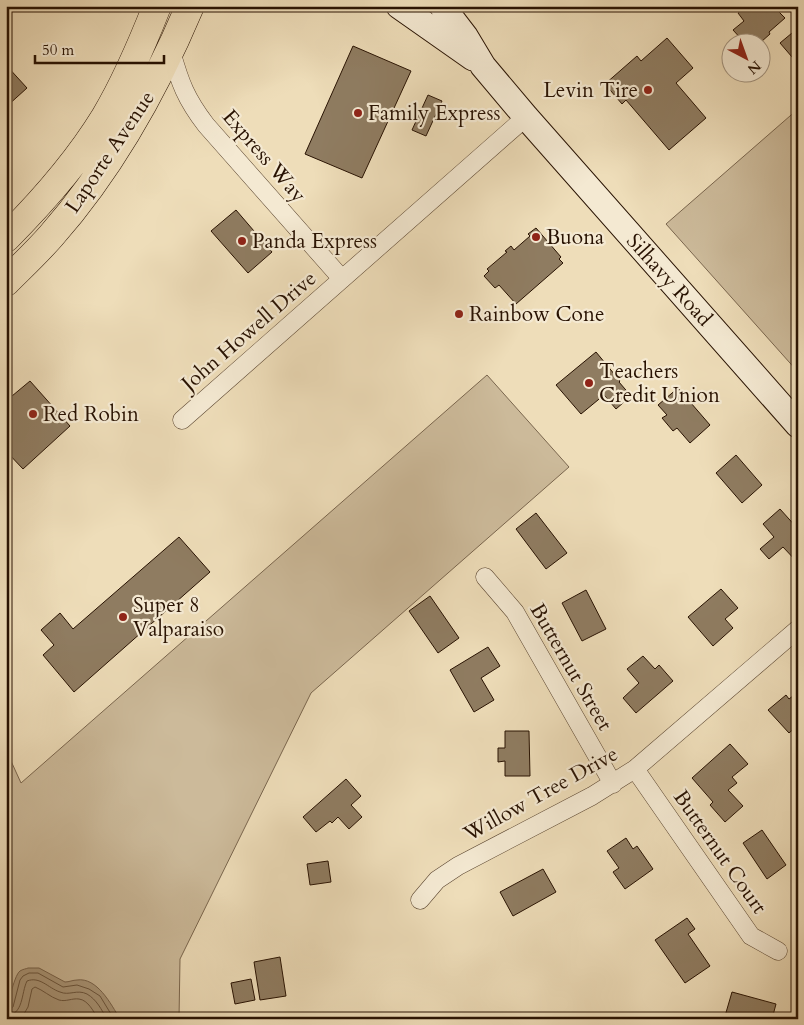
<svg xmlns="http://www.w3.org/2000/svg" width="804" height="1025" font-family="Cardo,serif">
  <rect width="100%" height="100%" fill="#eeddb9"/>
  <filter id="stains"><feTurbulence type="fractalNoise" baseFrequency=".004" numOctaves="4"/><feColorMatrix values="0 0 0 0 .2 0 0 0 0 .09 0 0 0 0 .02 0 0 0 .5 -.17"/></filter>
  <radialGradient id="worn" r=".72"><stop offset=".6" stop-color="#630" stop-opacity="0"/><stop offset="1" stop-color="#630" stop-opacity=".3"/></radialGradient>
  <!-- green -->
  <path fill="#ccba9a" stroke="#7a664e" d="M 798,109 L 798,372 L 666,224 Z
    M 487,375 L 569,467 L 311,693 L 180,959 L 179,1019 L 6,1019 L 6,750 L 21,783 Z"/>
  <!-- water -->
  <path fill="#ab987b" stroke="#77624b" d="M 28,968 L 39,968 L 65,982 C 69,982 73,980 77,980 C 97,977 111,1004 120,1019 L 6,1019 C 6,1011 14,975 20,971 C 23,969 26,969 28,968 Z"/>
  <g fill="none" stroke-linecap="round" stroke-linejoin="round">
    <!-- shore -->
    <path stroke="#6a553e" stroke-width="1" d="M 6,1010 L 10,1009 L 13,1007 L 20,980 L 23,976 L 29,973 L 38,973 L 63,987 L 77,985 L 89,989 L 100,996 L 114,1019
      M 6,1016 C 24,1015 21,993 27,981 C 40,976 48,988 60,992 C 69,996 77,989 87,994 C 97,1000 101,1009 107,1019
      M 21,1019 L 28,1007 L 32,989 L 35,987 C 43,990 50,997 59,1000 C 66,1002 72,998 79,999 C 88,1000 94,1012 98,1019"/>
  </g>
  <!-- building -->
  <path fill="#8f7c61" stroke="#281202" d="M 746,6 L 752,6 L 755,10 L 760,6 L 782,6 L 777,10 L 785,18 L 769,32 L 770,34 L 761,42 L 744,42 L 733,30 L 744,21 L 738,13 Z
    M 798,28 L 798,64 L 780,43 Z
    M 667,38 L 693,68 L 676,83 L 706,118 L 669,150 L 626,100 L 622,104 L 605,84 L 637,56 L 641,61 Z
    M 353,46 L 411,71 L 362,178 L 305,154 Z
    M 6,65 L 27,88 L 6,107 Z
    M 428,95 L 442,101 L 426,136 L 412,130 Z
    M 236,210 L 272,252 L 248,273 L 211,231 Z
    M 536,228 L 561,257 L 559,259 L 563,263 L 516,304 L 499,285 L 495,288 L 484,276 L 489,271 L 487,269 L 507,252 L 505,251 L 511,246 L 514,250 L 530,236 L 528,234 Z
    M 596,352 L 620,381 L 619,382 L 631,396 L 616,409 L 604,395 L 581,414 L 556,385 Z
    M 30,381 L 70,426 L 23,469 L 6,451 L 6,401 Z
    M 678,388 L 710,425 L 690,443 L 677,428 L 673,431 L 662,418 L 667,415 L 658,405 Z
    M 736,455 L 762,485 L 742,503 L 716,473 Z
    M 780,509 L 798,529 L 798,563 L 783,547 L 769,559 L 760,549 L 774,537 L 763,524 Z
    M 536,513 L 567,553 L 546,569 L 516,529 Z
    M 179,537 L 210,572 L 74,692 L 43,655 L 54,645 L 41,630 L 60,613 L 73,629 Z
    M 721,589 L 738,608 L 725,619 L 733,628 L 713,646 L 688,617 Z
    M 586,590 L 606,629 L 582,641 L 562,603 Z
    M 430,596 L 459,638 L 438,653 L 409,611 Z
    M 488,647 L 500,666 L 481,678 L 494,700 L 474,712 L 450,670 Z
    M 643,656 L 655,669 L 659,665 L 673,681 L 636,713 L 623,698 L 639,683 L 627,669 Z
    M 798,692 L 798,725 L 789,733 L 768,710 L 786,695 L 789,699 Z
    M 505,731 L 529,731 L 530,776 L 505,776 L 505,761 L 498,762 L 498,748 L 505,748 Z
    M 730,744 L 748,764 L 732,777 L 737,783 L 728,790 L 743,806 L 725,822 L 710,805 L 713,802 L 692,778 Z
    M 346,779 L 361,796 L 351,805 L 362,817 L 349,829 L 338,817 L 332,823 L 330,821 L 316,832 L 303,817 Z
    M 762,830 L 786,865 L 767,879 L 743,843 Z
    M 626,838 L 633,849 L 637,846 L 653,869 L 625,889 L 613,872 L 619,868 L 607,851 Z
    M 328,861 L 331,882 L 310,885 L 307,864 Z
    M 543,869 L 556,892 L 513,916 L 500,892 Z
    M 687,918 L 695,929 L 688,934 L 710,966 L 685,983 L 655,940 Z
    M 280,957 L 286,996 L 260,1000 L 254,962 Z
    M 251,979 L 255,1000 L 235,1004 L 231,983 Z
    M 732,992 L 776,1004 L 772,1019 L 736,1019 L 725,1016 Z"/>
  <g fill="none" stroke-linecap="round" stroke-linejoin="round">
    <defs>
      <path id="street" d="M 171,51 C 180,83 186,99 206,125 L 342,279
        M 182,420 L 526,117
        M 485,577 L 515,612 L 613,784
        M 635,769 L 751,936 L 778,951
        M 420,900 L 437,880 L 458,866 L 592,796 L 635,769 L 798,629"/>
      <path id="secondary" d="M 399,6 L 473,58
        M 442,6 L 465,36 L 483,66 L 526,117 L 798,425"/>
      <path id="primary" d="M 6,238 C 43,201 78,161 105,117 C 126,82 142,44 157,6
        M 6,282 C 21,267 37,252 51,236 C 111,168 155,89 190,6"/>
    </defs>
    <!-- street casing -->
    <use href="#street" stroke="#5a4530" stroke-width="19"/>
    <!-- secondary casing -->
    <use href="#secondary" stroke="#281202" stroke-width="27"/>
    <!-- primary casing -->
    <use href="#primary" stroke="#281202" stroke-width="29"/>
    <!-- street -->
    <use href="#street" stroke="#f4e9d2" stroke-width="18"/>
    <!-- secondary -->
    <use href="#secondary" stroke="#f4e9d2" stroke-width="25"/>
    <!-- primary -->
    <use href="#primary" stroke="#eeddb9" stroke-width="28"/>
  </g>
  <!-- markers -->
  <g fill="#8f2418" stroke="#f4e9d2" stroke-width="2">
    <circle cx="648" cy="90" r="5"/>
    <circle cx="358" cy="113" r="5"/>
    <circle cx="536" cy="237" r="5"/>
    <circle cx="242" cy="241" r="5"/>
    <circle cx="459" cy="314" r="5"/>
    <circle cx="589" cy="383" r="5"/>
    <circle cx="33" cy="414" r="5"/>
    <circle cx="123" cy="617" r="5"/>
  </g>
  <g text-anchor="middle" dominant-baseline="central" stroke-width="4.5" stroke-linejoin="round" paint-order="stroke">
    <!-- poi labels -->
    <g font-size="21" fill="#281202" stroke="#f4e9d2" text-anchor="start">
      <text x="638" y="90" text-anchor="end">Levin Tire</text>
      <text x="368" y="113">Family Express</text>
      <text x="546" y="237">Buona</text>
      <text x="252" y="241">Panda Express</text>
      <text x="469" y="314">Rainbow Cone</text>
      <text x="599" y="371">Teachers<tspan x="599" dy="24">Credit Union</tspan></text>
      <text x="43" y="414">Red Robin</text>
      <text x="133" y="605">Super 8<tspan x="133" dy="24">Valparaiso</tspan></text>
    </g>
    <!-- street labels -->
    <g font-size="21" fill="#281202" stroke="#f4e9d2">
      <text transform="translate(110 152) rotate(-56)">Laporte Avenue</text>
      <text transform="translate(264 156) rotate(49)">Express Way</text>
      <text transform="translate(669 280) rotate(48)">Silhavy Road</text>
      <text transform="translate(249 331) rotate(-41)">John Howell Drive</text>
      <text transform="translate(571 667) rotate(60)">Butternut Street</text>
      <text transform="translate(541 794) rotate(-29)">Willow Tree Drive</text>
      <text transform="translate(720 852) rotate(55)">Butternut Court</text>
    </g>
  </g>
  <!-- margin -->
  <rect width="804" height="1025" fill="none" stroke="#eeddb9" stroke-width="25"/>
  <rect x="8" y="8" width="789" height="1010" fill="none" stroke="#281202" stroke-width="2.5"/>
  <rect x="12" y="12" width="779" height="1000" fill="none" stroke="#281202"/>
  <!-- north arrow -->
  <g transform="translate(746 58) rotate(139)"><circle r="24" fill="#f4e9d2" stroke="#a2937f"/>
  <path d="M0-4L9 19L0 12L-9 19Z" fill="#8f2418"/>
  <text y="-8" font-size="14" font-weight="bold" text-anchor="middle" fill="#281202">N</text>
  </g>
  <!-- scale -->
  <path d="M35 55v8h129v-8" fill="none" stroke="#281202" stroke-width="2.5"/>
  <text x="42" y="55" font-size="15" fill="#281202" stroke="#f4e9d2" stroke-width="4" paint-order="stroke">50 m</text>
  <rect width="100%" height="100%" filter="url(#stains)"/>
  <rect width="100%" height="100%" fill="url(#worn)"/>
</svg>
